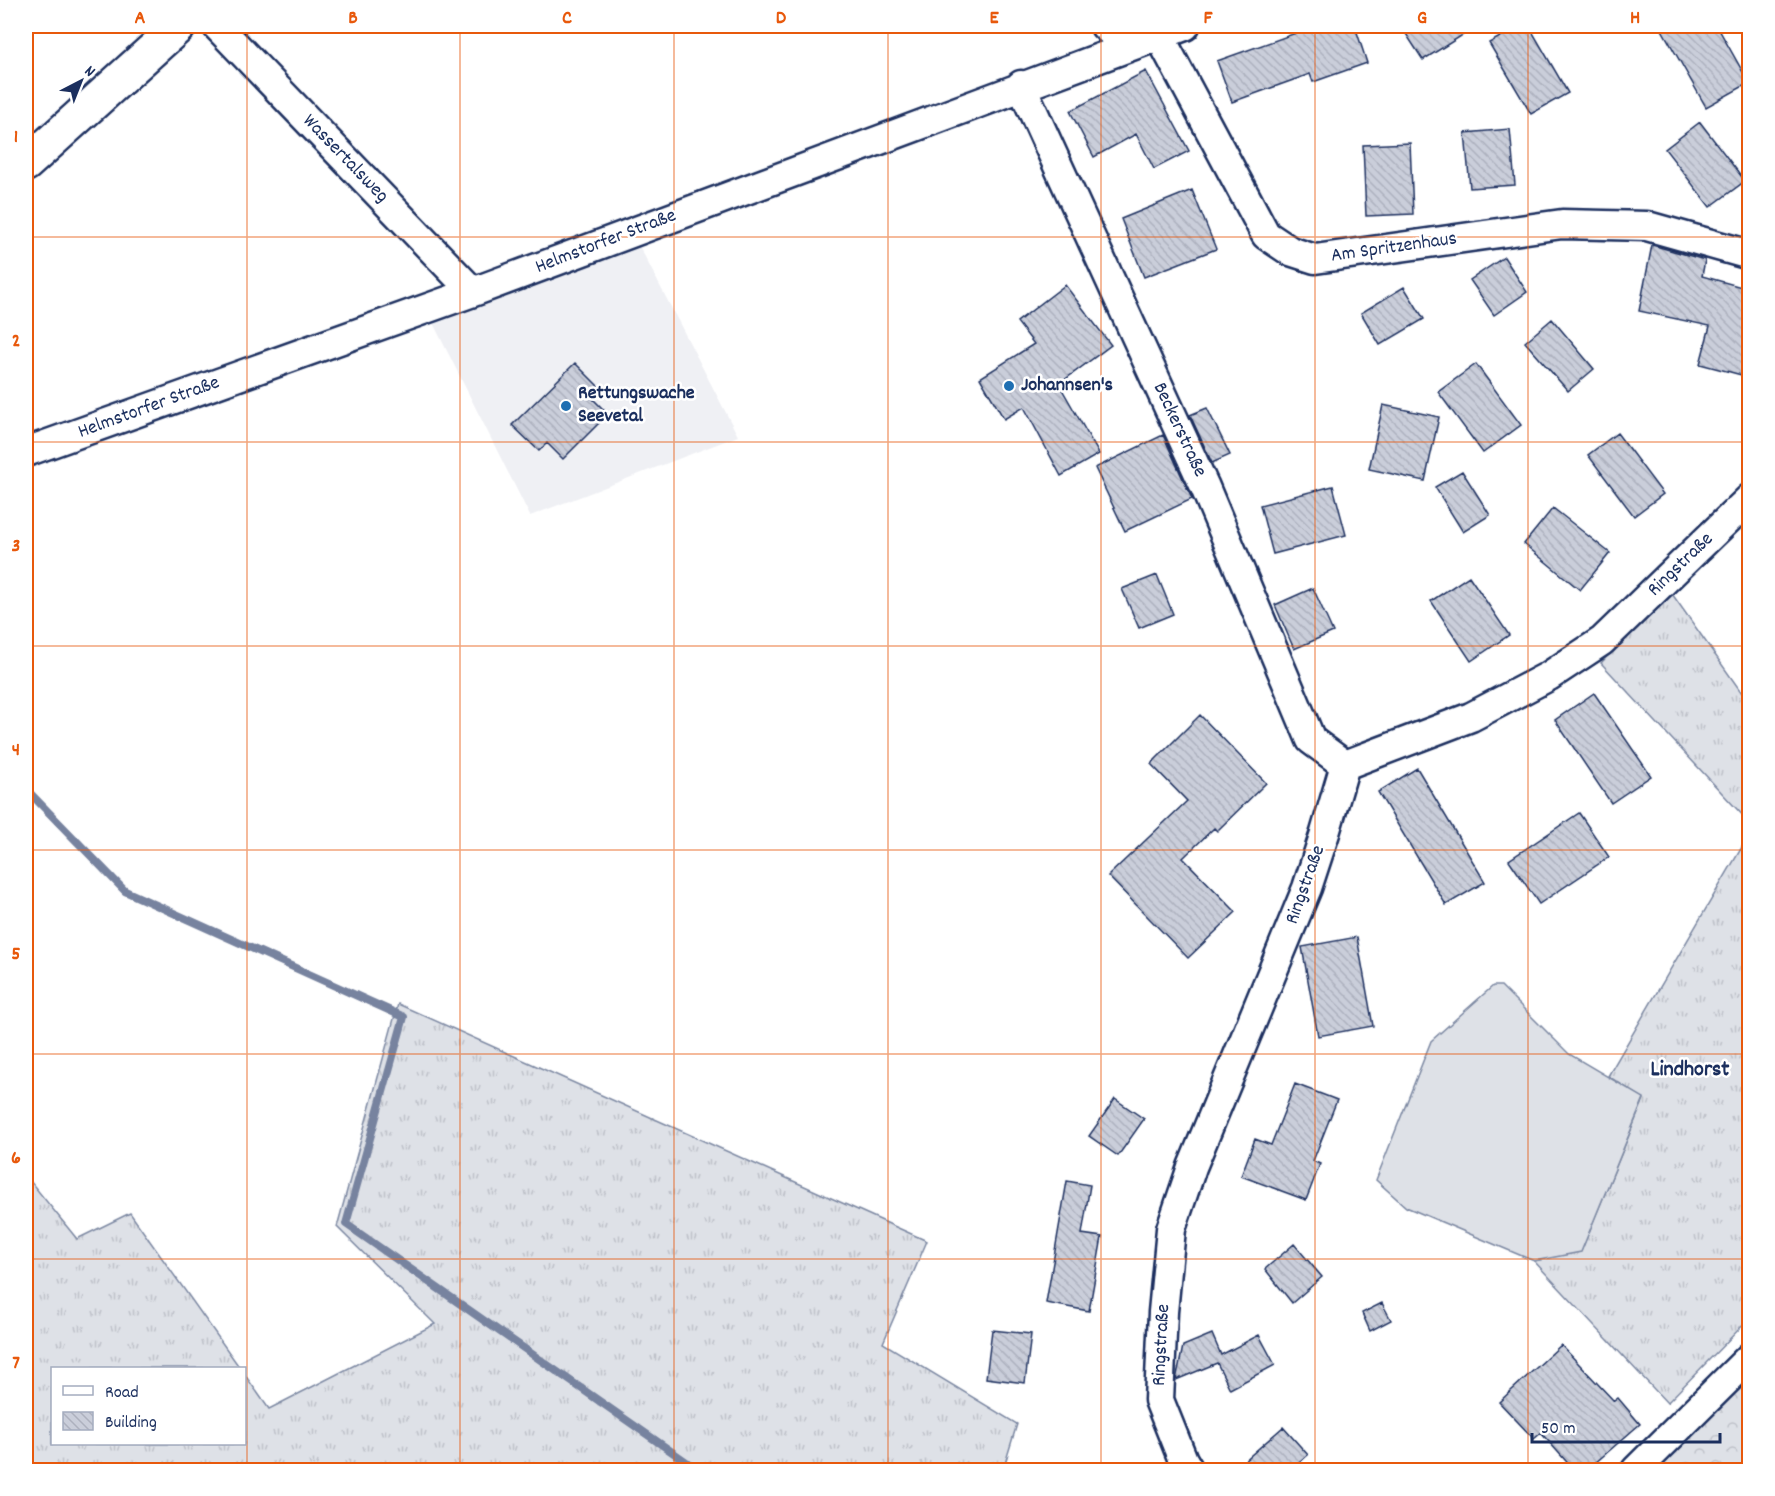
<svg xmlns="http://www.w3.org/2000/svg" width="1775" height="1496" font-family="Dekko,sans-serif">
  <defs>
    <pattern id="grass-tufts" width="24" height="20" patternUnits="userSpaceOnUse" patternTransform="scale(1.5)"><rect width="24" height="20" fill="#dee1e7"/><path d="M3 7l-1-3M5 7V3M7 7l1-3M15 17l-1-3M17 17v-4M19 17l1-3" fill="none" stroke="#bec1c9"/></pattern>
    <pattern id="forest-crowns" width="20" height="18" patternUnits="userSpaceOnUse" patternTransform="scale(1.5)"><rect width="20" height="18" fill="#dee1e7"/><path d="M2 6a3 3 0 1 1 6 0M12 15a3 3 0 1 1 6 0" fill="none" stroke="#bec1c9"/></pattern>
    <pattern id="building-back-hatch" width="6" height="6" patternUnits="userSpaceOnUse" patternTransform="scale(1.5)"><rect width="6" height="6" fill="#caceda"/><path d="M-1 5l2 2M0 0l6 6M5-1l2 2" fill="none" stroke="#adb1be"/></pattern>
  </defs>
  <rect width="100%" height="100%" fill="#fff"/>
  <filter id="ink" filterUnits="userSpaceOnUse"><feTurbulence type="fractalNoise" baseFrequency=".0167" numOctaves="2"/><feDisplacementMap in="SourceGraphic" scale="12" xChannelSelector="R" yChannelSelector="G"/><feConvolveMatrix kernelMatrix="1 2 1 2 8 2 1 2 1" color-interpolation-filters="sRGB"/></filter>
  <g filter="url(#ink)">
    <!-- built -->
    <path fill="#eff0f4" d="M 633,234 L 738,436 L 530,516 L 427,311 Z"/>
    <!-- grass -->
    <path fill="url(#grass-tufts)" stroke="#7c88a2" stroke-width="1.5" d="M 1670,591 L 1749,703 L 1749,822 L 1601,663 Z
      M 1749,835 L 1749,1319 L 1667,1403 L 1534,1261 L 1581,1251 L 1644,1099 L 1608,1076 Z
      M 398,1004 L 927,1241 L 883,1343 L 1017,1424 L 1003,1470 L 26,1470 L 26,1176 L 77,1239 L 130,1213 L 240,1368 L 52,1368 L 52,1444 L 244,1444 L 245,1375 L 269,1409 L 435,1324 L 337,1227 Z"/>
    <!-- forest -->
    <path fill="url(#forest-crowns)" stroke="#7c88a2" stroke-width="1.5" d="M 1749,1372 L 1749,1470 L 1646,1470 Z"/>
    <!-- pitch -->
    <path fill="#dee1e7" stroke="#7c88a2" stroke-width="1.5" d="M 1493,986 L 1501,986 L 1569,1054 L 1644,1098 L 1581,1252 L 1534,1261 L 1406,1207 L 1376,1180 L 1431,1041 Z"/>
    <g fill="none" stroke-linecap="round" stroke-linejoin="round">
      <!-- stream -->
      <path stroke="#77839f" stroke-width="8" d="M 26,789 L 125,891 L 404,1017 L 346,1224 L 698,1470"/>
    </g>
    <!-- building -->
    <path fill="url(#building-back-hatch)" stroke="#1b2f5e" stroke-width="1.5" d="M 1312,26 L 1355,26 L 1367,63 L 1313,82 L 1310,74 L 1232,102 L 1217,61 L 1296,33 L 1296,31 Z
      M 1401,26 L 1477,26 L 1423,60 Z
      M 1520,26 L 1529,26 L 1568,93 L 1531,114 L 1489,43 Z
      M 1660,26 L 1717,26 L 1749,83 L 1706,107 Z
      M 1146,71 L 1189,151 L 1154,169 L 1136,134 L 1094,157 L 1070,111 Z
      M 1700,122 L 1745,181 L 1710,207 L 1665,149 Z
      M 1510,129 L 1515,185 L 1470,188 L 1465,133 Z
      M 1410,143 L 1413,214 L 1366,216 L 1363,145 Z
      M 1192,190 L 1216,249 L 1144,277 L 1121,219 Z
      M 1652,245 L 1705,260 L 1702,276 L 1749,289 L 1749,377 L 1700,364 L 1710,326 L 1639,311 Z
      M 1504,257 L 1527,292 L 1494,315 L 1470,280 Z
      M 1065,285 L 1111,345 L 1059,384 L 1099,454 L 1061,476 L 1024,407 L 1004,419 L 980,378 L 1034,344 L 1017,322 Z
      M 1404,287 L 1424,319 L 1380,345 L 1361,313 Z
      M 1552,319 L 1594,369 L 1568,391 L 1525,342 Z
      M 575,363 L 601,389 L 592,398 L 608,414 L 563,459 L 547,443 L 539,451 L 512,425 Z
      M 1476,364 L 1521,425 L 1483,453 L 1438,392 Z
      M 1383,405 L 1439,417 L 1425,481 L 1369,469 Z
      M 1207,408 L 1230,455 L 1212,463 L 1190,415 Z
      M 1617,433 L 1663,494 L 1634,516 L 1588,455 Z
      M 1163,435 L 1192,499 L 1125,531 L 1095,468 Z
      M 1462,471 L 1490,515 L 1463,532 L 1435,487 Z
      M 1333,486 L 1346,535 L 1273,554 L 1260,505 Z
      M 1553,508 L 1610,553 L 1580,590 L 1524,544 Z
      M 1157,575 L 1173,614 L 1139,628 L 1122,589 Z
      M 1469,576 L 1509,635 L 1471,661 L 1431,601 Z
      M 1313,588 L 1333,632 L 1294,649 L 1275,605 Z
      M 1594,693 L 1651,776 L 1611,803 L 1555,720 Z
      M 1200,715 L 1266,783 L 1217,831 L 1214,828 L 1183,858 L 1236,912 L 1188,958 L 1108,876 L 1187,801 L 1151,764 Z
      M 1417,768 L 1485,882 L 1446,905 L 1378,792 Z
      M 1579,813 L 1609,857 L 1539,904 L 1509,860 Z
      M 1357,937 L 1373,1026 L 1318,1036 L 1302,947 Z
      M 1295,1084 L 1337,1100 L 1313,1161 L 1320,1164 L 1306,1200 L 1241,1176 L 1255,1139 L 1271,1145 Z
      M 1115,1099 L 1144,1119 L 1118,1156 L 1089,1136 Z
      M 1067,1181 L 1090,1185 L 1082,1234 L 1102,1237 L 1089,1311 L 1046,1303 Z
      M 1294,1244 L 1322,1277 L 1292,1303 L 1265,1269 Z
      M 1382,1303 L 1391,1320 L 1370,1331 L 1362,1313 Z
      M 992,1330 L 1031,1334 L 1025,1383 L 986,1378 Z
      M 1212,1334 L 1221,1355 L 1259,1335 L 1275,1365 L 1230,1389 L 1217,1363 L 1176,1380 L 1183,1346 Z
      M 1561,1345 L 1614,1401 L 1618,1398 L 1640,1424 L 1587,1470 L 1574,1470 L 1541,1433 L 1534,1439 L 1499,1402 Z
      M 1283,1427 L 1308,1455 L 1291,1470 L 1234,1470 Z"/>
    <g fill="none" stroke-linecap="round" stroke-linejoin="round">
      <defs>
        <path id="minor" d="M 217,26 L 473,292
          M 1105,26 L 1127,47
          M 1159,35 L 1266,235 L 1290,251 L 1315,259 L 1562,224 L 1647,226 L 1750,255
          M 1021,85 L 1204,485 L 1311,740 L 1345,765
          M 26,452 L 473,292 L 1185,26
          M 1345,765 L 1471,717 L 1549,676 L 1602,641 L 1750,498
          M 1189,1470 L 1183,1460 L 1159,1400 L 1163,1312 L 1171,1229 L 1192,1167 L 1307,888 L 1325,833 L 1345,765
          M 1636,1470 L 1750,1357"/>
        <path id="major" d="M 26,164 L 179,26"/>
      </defs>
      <!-- minor casing -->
      <use href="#minor" stroke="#1b2f5e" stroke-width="33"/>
      <!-- major casing -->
      <use href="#major" stroke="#1b2f5e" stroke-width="38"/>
      <!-- minor -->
      <use href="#minor" stroke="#fff" stroke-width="28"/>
      <!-- major -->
      <use href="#major" stroke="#fff" stroke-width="33"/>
    </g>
  </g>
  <!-- grid -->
  <path fill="none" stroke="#e8590c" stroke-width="1.5" stroke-opacity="0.55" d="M 247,26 L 247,1470M 460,26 L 460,1470M 674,26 L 674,1470M 888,26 L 888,1470M 1101,26 L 1101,1470M 1315,26 L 1315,1470M 1528,26 L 1528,1470M 26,237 L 1750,237M 26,442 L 1750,442M 26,646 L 1750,646M 26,850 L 1750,850M 26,1054 L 1750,1054M 26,1259 L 1750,1259"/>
  <!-- markers -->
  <g fill="#1f6fb2" stroke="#fff" stroke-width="2">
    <circle cx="1009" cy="386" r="6"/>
    <circle cx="566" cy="406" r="6"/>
  </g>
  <g text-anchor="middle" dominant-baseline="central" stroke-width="5" stroke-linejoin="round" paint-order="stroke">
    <!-- street labels -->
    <g font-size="20" fill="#1b2f5e" stroke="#fff">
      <text transform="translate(345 159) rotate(46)">Wassertalsweg</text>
      <text transform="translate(606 242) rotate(-21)">Helmstorfer Straße</text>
      <text transform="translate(1394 248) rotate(-8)">Am Spritzenhaus</text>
      <text transform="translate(149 408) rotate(-20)">Helmstorfer Straße</text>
      <text transform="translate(1179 430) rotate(65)">Beckerstraße</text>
      <text transform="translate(1681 565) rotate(-44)">Ringstraße</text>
      <text transform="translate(1306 885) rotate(-70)">Ringstraße</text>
      <text transform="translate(1162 1345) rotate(-87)">Ringstraße</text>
    </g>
    <!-- poi labels -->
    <g font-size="20" font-weight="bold" fill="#1b2f5e" stroke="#fff" text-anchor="start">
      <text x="1021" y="386">Johannsen's</text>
      <text x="578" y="394">Rettungswache<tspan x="578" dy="23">Seevetal</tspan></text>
    </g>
    <!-- quarter labels -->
    <g font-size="22" font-weight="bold" fill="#1b2f5e" stroke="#fff">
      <text x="1690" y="1070">Lindhorst</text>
    </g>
  </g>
  <!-- margin -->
  <rect width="1775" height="1496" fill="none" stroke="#fff" stroke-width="66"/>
  <!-- legend -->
  <rect x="51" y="1367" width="195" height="78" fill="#ffffff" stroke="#a4acbf" stroke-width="1.5"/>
  <rect x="63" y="1386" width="30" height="9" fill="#ffffff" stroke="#a4acbf" stroke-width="1.5"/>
  <text x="105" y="1397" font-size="18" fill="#1b2f5e">Road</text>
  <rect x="63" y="1412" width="30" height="18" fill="url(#building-back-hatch)" stroke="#a4acbf" stroke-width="1.5"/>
  <text x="105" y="1427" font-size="18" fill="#1b2f5e">Building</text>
  <!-- north arrow -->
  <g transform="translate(81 81) rotate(42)" stroke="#ffffff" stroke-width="4.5" paint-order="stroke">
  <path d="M0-4.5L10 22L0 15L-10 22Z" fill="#1b2f5e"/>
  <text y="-9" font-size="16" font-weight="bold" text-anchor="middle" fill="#1b2f5e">N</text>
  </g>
  <!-- scale -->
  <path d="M1532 1433v9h188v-9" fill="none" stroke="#1b2f5e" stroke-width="3"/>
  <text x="1541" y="1433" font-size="18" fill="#1b2f5e" stroke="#ffffff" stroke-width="4.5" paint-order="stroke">50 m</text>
  <rect x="33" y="33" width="1709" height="1430" fill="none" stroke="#e8590c" stroke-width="2"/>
  <g font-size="20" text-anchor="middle" font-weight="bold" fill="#e8590c">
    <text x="140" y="23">A</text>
    <text x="353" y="23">B</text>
    <text x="567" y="23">C</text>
    <text x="781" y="23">D</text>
    <text x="994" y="23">E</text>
    <text x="1208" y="23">F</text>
    <text x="1422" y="23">G</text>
    <text x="1635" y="23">H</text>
    <text x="16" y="142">1</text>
    <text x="16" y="346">2</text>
    <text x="16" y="551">3</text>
    <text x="16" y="755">4</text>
    <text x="16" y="959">5</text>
    <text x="16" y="1163">6</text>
    <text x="16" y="1368">7</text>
  </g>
</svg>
